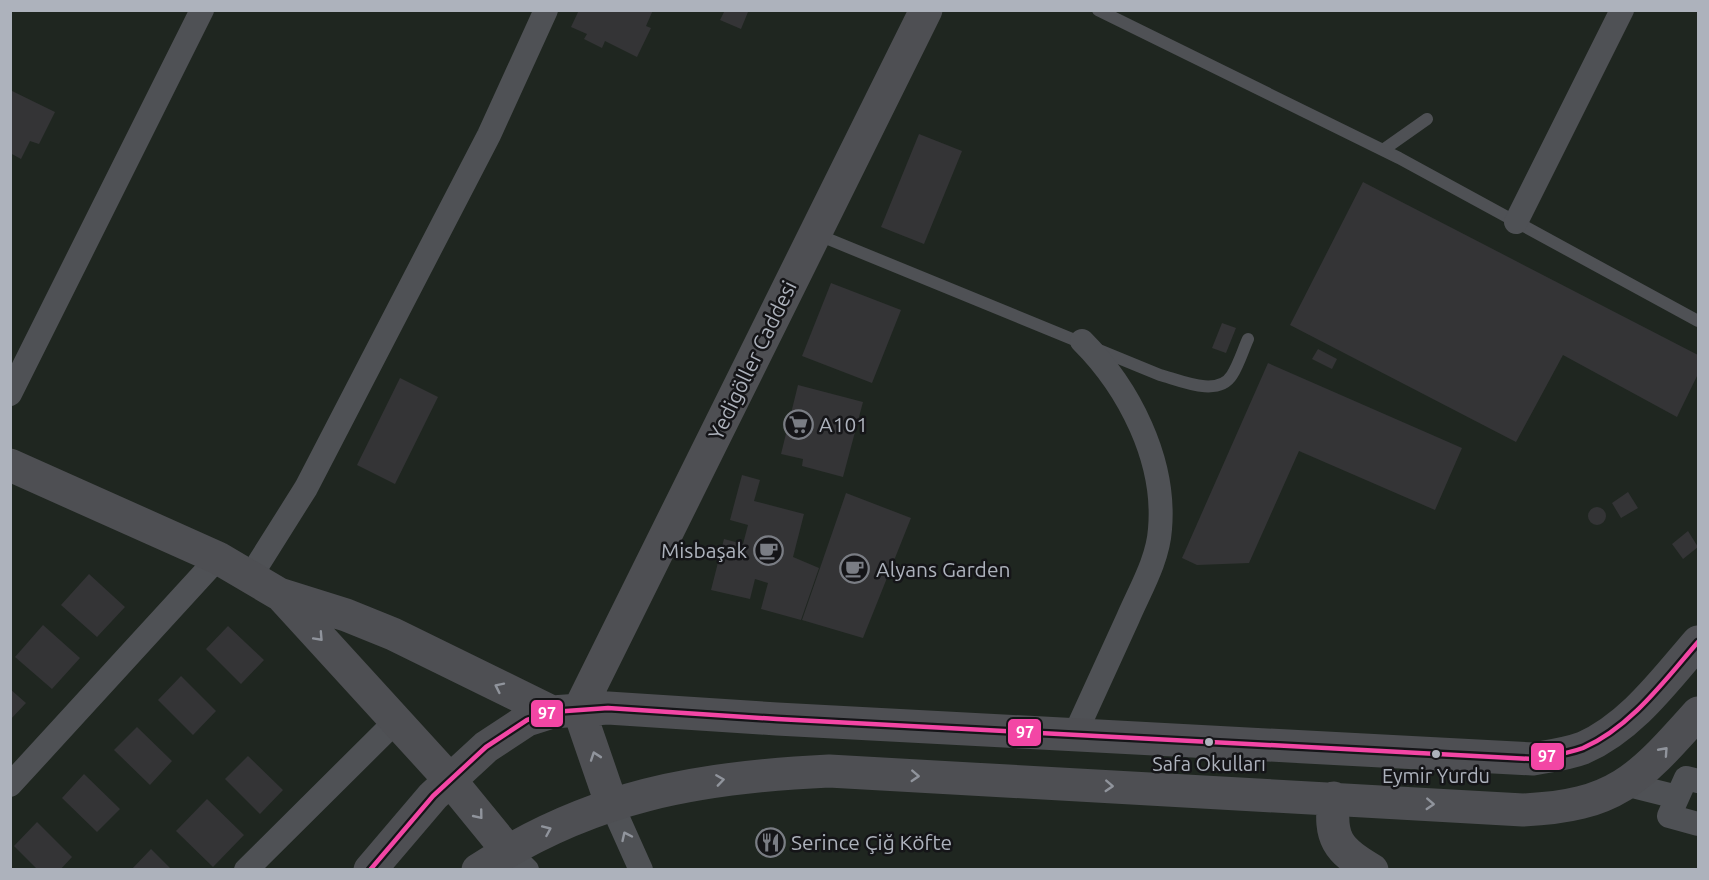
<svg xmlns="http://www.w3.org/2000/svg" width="1709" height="880" font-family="Ubuntu,sans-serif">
  <rect width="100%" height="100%" fill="#1b1b1c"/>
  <!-- green -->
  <path fill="#1f2620" d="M 11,11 L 1698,11 L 1698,869 L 11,870 Z"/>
  <!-- building -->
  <path fill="#343436" d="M 579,10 L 653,10 L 646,26 L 651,28 L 637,57 L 605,41 L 602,48 L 584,39 L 587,34 L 571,27 Z
    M 725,10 L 748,12 L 741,29 L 720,20 Z
    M 10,90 L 55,112 L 39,144 L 30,141 L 21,159 L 10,153 Z
    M 919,134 L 962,151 L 924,244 L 881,227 Z
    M 1363,182 L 1698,355 L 1698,374 L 1677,417 L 1563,355 L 1516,442 L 1290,325 Z
    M 831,283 L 901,310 L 872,383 L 802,356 Z
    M 1222,323 L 1236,328 L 1226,353 L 1212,348 Z
    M 1318,349 L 1337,359 L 1332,369 L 1312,359 Z
    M 1268,363 L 1462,448 L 1435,510 L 1299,451 L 1249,563 L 1197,565 L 1182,558 Z
    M 400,378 L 438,397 L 395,484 L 357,465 Z
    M 798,385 L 863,402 L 843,477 L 802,466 L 803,459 L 781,454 Z
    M 742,475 L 760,480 L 754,501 L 804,514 L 793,557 L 819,568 L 801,620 L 761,609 L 768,583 L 755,579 L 750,599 L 711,590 L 724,539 L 743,544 L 748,525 L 730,520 Z
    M 1628,492 L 1638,508 L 1621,518 L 1612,503 Z
    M 846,493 L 911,518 L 863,638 L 802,620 Z
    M1588 516a9 9 0 1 1 18 0a9 9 0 1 1-18 0Z
    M 1688,531 L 1698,547 L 1683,559 L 1672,544 Z
    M 89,574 L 125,607 L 97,637 L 61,605 Z
    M 43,625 L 80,658 L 52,689 L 15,657 Z
    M 228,626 L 264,660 L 241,684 L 206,649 Z
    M 181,676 L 216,711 L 193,735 L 158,700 Z
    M 10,689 L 26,703 L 10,720 Z
    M 137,727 L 172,761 L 150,785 L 114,750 Z
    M 248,756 L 283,790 L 260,814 L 225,779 Z
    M 84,774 L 120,809 L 97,832 L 62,798 Z
    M 207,799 L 244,835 L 213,867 L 176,831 Z
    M 37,822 L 72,857 L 60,870 L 38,870 L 14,846 Z
    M 151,849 L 172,870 L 131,870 Z"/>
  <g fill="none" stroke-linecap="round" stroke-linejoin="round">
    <!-- lane -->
    <path stroke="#4f5155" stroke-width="12" d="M 1098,10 L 1399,158 L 1698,321
      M 1383,150 L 1427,119
      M 816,234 L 1160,375 C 1179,380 1218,398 1232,375 C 1239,364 1243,350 1248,339"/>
    <!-- street -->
    <path stroke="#4f5155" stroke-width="24" d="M 1516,222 L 1622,10
      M 10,394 L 202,10
      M 250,577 L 306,488 L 489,135 L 546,10
      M 1075,734 C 1092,696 1110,657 1128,618 C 1140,590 1158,560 1160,529 C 1166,460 1129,388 1082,341
      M 1698,781 L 1686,778 L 1669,816 L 1698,824
      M 1625,784 L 1677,797
      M 10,785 L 218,558
      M 611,803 L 641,870
      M 508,851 L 527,870
      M 246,870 L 396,721"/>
    <!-- secondary -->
    <path stroke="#4e4f53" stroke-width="33" d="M 10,465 L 218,558 L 279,594 L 346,615 L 393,634 L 552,712
      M 281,595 L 450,780 L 508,851
      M 1334,798 C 1329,838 1337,850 1372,870
      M 611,803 L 579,710 L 926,10
      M 370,870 L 433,796 L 486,747 L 527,720 L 552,712 L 608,708 L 777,719 L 1533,759 C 1550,756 1567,754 1583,748 C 1631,727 1665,680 1698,642
      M 478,870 C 590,796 698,777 829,771 L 1523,810 C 1616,806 1639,779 1698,713"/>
    <defs>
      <path id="bus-1" d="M 370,870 L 433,796 L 486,747 L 527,720 L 552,712 L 608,708 L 777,719 L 1533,759 C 1550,756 1567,754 1583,748 C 1631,727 1665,680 1698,642"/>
    </defs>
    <!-- bus-1 casing -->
    <use href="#bus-1" stroke="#151518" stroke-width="9"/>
    <!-- bus-1 -->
    <use href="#bus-1" stroke="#f346a5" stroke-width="4.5"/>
  </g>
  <!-- one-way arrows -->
  <defs><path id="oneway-chevron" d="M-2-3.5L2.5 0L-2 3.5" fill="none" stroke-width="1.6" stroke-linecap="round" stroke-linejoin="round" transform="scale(1.5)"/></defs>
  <g stroke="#90949c">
    <use href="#oneway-chevron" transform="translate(319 637) rotate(47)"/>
    <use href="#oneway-chevron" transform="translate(499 687) rotate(-154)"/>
    <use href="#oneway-chevron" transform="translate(1664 751) rotate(-48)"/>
    <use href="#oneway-chevron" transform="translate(595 756) rotate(-109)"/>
    <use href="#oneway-chevron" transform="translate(915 776) rotate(3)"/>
    <use href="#oneway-chevron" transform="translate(720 780) rotate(-8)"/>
    <use href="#oneway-chevron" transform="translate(1109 786) rotate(3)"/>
    <use href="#oneway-chevron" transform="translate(1430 804) rotate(3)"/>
    <use href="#oneway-chevron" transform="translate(479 815) rotate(51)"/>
    <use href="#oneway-chevron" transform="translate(547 830) rotate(-24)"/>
  </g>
  <use stroke="#91959d" href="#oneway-chevron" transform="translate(626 836) rotate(-115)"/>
  <!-- icons -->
  <defs>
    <symbol id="supermarket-ring" viewBox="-11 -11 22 22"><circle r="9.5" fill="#151518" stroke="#7a7d84" stroke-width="1.5"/><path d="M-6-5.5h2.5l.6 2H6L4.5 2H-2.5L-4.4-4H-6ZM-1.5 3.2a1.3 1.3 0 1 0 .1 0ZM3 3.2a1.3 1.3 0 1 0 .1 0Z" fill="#7a7d84"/></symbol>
    <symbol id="cafe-ring" viewBox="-11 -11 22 22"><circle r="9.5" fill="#151518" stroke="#7a7d84" stroke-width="1.5"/><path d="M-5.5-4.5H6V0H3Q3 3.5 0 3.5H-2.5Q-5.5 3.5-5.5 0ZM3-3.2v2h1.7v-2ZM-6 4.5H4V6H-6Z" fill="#7a7d84"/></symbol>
    <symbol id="restaurant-ring" viewBox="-11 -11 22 22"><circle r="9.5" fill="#151518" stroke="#7a7d84" stroke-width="1.5"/><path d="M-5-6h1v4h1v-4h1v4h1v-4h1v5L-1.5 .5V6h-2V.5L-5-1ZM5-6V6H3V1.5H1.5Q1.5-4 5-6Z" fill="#7a7d84"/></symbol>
  </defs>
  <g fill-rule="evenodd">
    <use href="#supermarket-ring" x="782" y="408" width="33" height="33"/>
    <use href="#cafe-ring" x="752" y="534" width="33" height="33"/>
    <use href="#cafe-ring" x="838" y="552" width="33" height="33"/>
    <use href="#restaurant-ring" x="754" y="826" width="33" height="33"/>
  </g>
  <!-- markers -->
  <g fill="#adb2bc" stroke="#151518" stroke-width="2">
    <circle cx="1209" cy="742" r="5"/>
    <circle cx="1436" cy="754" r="5"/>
  </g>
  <g text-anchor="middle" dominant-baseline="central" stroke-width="5" stroke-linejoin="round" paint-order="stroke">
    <!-- bus labels -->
    <g font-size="20" fill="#adb2bc" stroke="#151518">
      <text x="1209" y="763">Safa Okulları</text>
      <text x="1436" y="775">Eymir Yurdu</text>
    </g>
    <!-- street labels -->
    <g font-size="21" fill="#adb2bc" stroke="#151518">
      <text transform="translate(752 360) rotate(-64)">Yedigöller Caddesi</text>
    </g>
    <!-- poi labels -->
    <g font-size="21" fill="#adb2bc" stroke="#151518" text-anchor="start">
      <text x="819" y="424">A101</text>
      <text x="747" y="550" text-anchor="end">Misbaşak</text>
      <text x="876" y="569">Alyans Garden</text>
      <text x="791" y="842">Serince Çiğ Köfte</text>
    </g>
  </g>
  <g stroke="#151518" stroke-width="2">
    <rect x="530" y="699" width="34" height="29" rx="6" fill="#f346a5"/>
    <rect x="1007" y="718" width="35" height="29" rx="6" fill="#f346a5"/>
    <rect x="1530" y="742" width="35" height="29" rx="6" fill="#f346a5"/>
  </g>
  <g font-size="16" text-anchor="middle" font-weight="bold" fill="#fff">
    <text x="547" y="719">97</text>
    <text x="1025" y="738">97</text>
    <text x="1547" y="762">97</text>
  </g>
  <!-- border -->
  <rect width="1709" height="880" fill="none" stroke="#adb2bc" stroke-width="24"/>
</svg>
